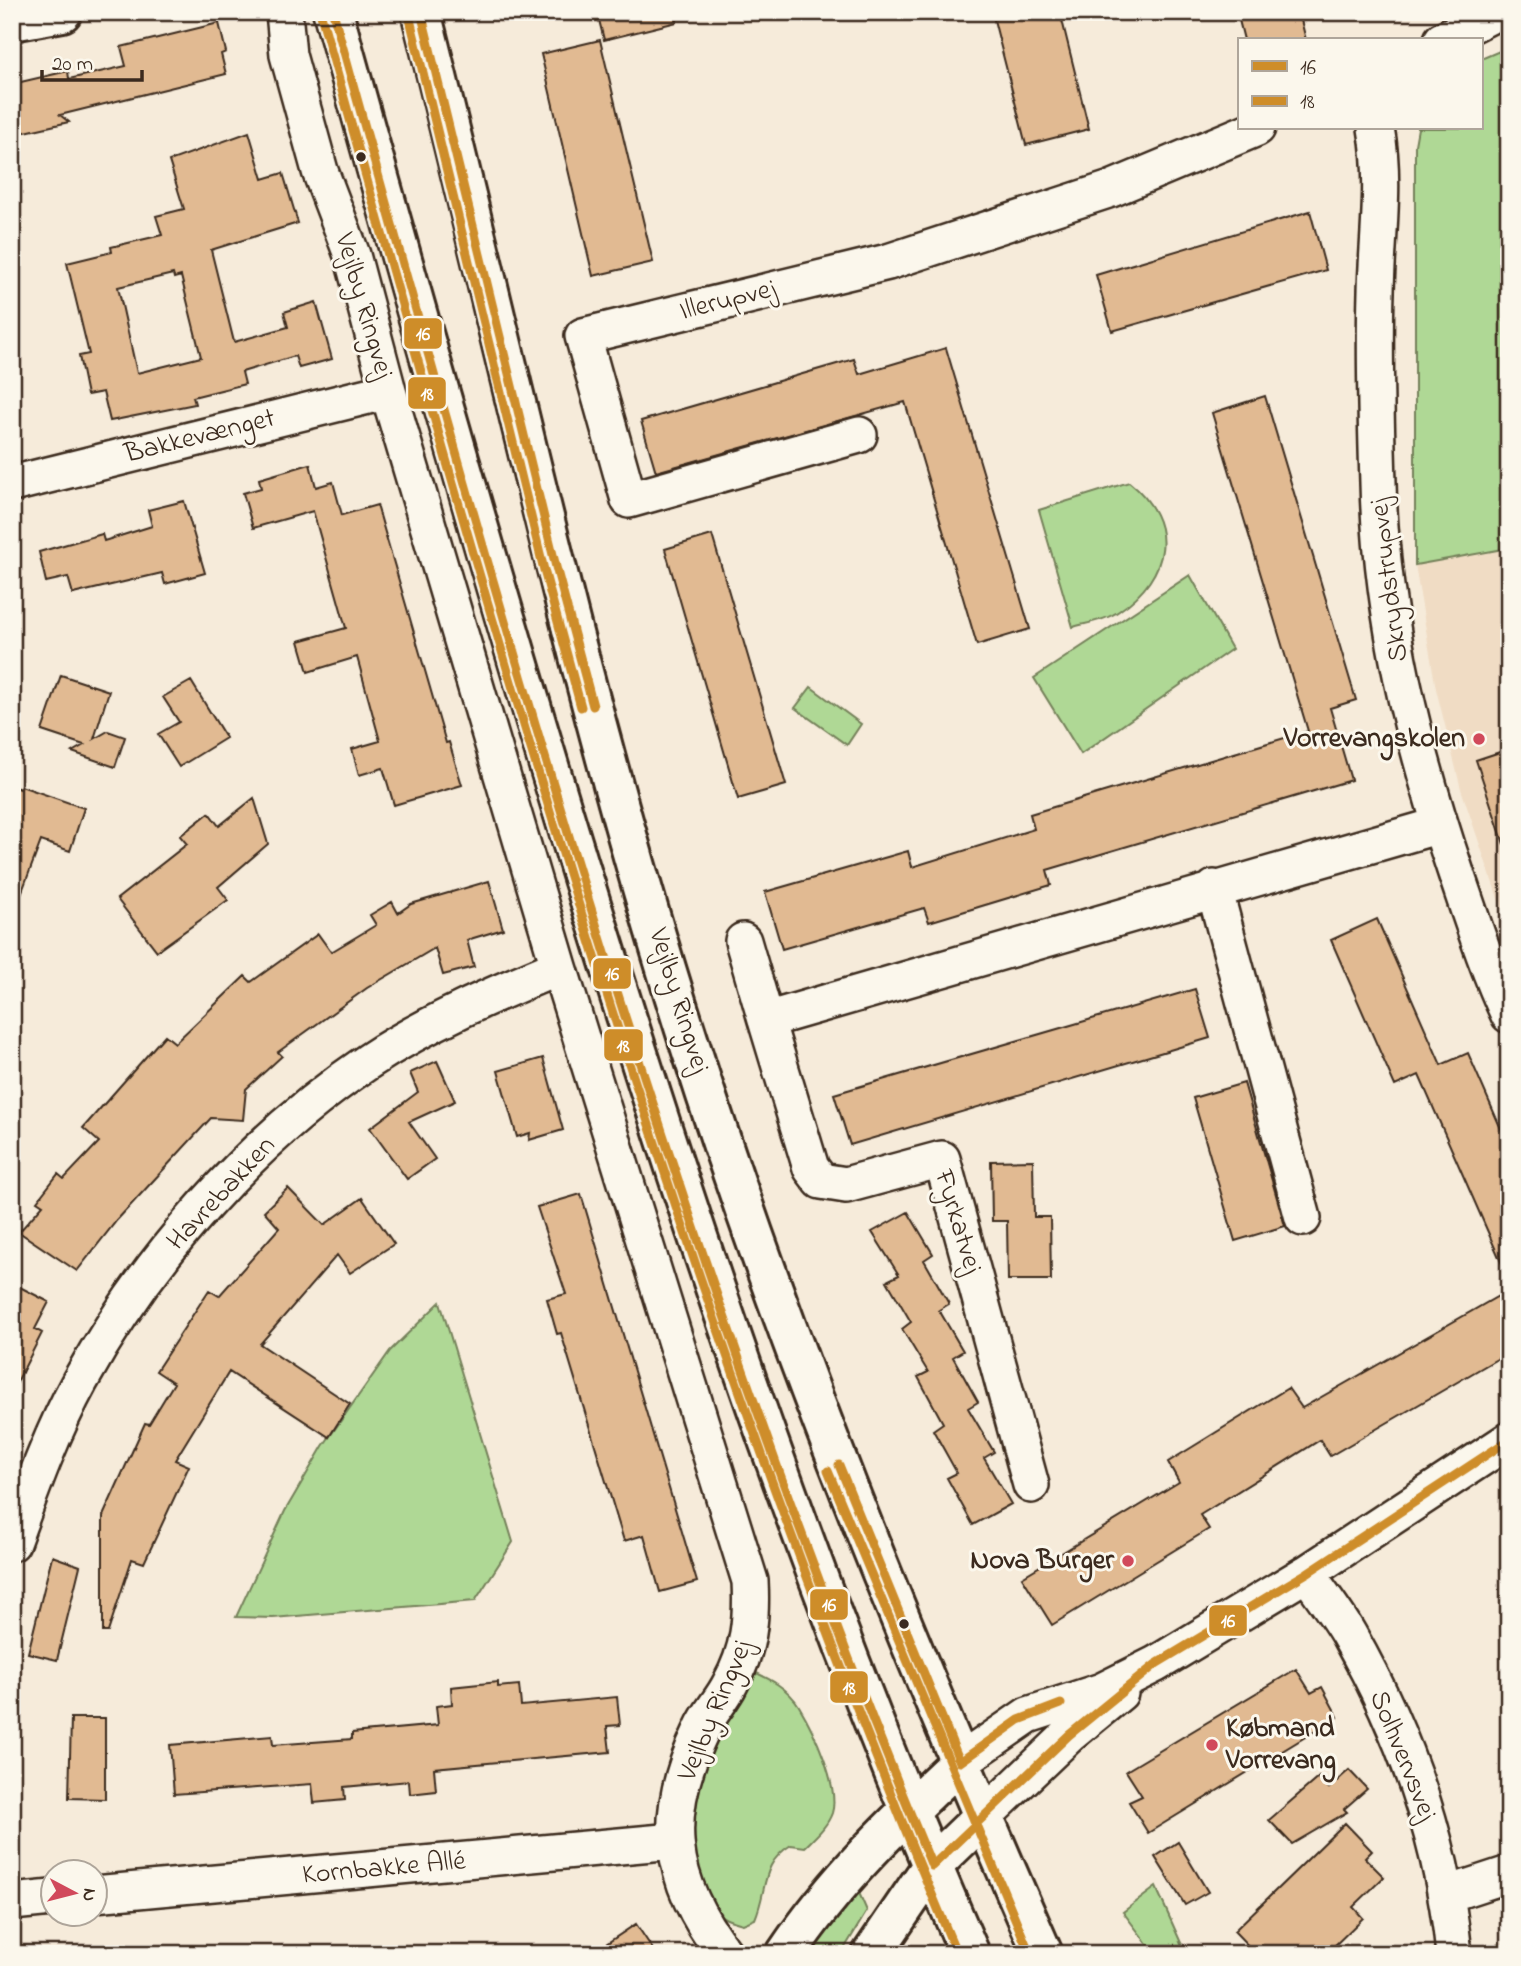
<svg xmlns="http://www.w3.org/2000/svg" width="1521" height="1966" font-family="'Indie Flower',sans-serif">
  <rect width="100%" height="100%" fill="#f6ebda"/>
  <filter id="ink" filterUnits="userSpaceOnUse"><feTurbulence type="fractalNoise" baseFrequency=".0143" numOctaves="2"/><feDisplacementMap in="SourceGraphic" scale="14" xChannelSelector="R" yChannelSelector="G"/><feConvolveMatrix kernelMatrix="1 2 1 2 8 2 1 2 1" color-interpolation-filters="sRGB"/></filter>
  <g filter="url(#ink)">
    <!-- built -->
    <path fill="#f0dcc4" d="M 1509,548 L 1509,931 L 1461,789 L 1436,689 L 1415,565 Z"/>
    <!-- green -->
    <path fill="#afd895" stroke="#75815a" stroke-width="2" d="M 1509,47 L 1509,548 L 1415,565 L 1415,145 L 1418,128 L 1481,128 L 1481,59 Z
      M 1129,482 C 1179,522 1171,576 1119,611 C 1107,620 1087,623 1073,627 L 1039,510 Z
      M 1190,575 L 1232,649 L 1081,754 L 1034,678 Z
      M 811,687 L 861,724 L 847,745 L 795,708 Z
      M 440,1302 L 513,1542 L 475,1601 L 273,1618 L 236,1617 L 285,1511 L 323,1446 L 390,1351 Z
      M 752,1671 C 770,1679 788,1688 799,1706 C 813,1729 840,1787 832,1813 C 827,1827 815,1837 805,1847 L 791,1845 C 760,1864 768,1889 755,1919 L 743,1924 C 733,1921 722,1919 715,1911 C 684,1876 687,1790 705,1750 C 718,1723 736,1697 752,1671 Z
      M 856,1886 L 867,1911 L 841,1954 L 809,1954 Z
      M 1156,1887 L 1185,1952 L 1182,1954 L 1155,1954 L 1123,1912 Z"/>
    <!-- building -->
    <path fill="#e1ba92" stroke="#3b2a1e" stroke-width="2" fill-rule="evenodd" d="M 597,12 L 676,12 L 677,22 L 604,40 Z
      M 992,12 L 1060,12 L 1089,129 L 1026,145 Z
      M 1237,12 L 1299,12 L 1306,40 L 1244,40 Z
      M 219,23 L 226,52 L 221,54 L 226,74 L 60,115 L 69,122 L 12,135 L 12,84 L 68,71 L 69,79 L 126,66 L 121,47 Z
      M 600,40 L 653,262 L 593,276 L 541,54 Z
      M 249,132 L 263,179 L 283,173 L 298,223 L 211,250 L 234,342 L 288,327 L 284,312 L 316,302 L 332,359 L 299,368 L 295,356 L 242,372 L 245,384 L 193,397 L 195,404 L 110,421 L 103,392 L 87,395 L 79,356 L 89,354 L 67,263 L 112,252 L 111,247 L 162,235 L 156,216 L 184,209 L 169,161 ZM 173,274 L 174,278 L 181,276 L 201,357 L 137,373 L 118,287 Z
      M 1310,211 L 1326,270 L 1112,331 L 1096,275 Z
      M 946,348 L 1030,629 L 977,645 L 905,402 L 656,472 L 641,421 L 854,359 L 859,374 Z
      M 1265,396 L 1356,700 L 1330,708 L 1351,780 L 1047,870 L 1051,885 L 929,922 L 924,908 L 782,949 L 765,892 L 908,851 L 912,867 L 1034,829 L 1030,814 L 1308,731 L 1212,413 Z
      M 310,464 L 316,487 L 333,482 L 342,515 L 377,505 L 446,743 L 449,742 L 462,785 L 394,805 L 383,768 L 359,775 L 352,749 L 380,741 L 357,657 L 308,672 L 299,641 L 346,628 L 313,511 L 253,528 L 243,493 L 261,488 L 259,479 Z
      M 184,501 L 205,573 L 165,584 L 162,573 L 73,594 L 68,577 L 46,582 L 39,552 L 102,534 L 104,541 L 152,526 L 148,510 Z
      M 712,535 L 786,785 L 738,799 L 665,549 Z
      M 61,675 L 109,691 L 94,739 L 108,731 L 125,737 L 115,767 L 72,752 L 84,745 L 42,731 Z
      M 191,681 L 226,738 L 179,767 L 158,734 L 179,722 L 163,697 Z
      M 1509,749 L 1509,844 L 1504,844 L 1476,760 Z
      M 12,786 L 20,789 L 21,786 L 84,808 L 70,851 L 41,841 L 15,910 L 12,909 Z
      M 254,798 L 268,844 L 218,887 L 228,900 L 157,951 L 117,899 L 187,844 L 180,836 L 209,813 L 219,826 Z
      M 489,881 L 503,929 L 467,940 L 474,967 L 443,975 L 435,948 L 367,988 L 278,1052 L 282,1056 L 246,1089 L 243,1120 L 211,1118 L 117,1220 L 77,1271 L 19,1232 L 43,1205 L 37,1201 L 58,1174 L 64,1179 L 99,1142 L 83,1128 L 165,1035 L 175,1043 L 245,976 L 251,982 L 318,934 L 331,952 L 376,925 L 370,915 L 392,902 L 398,913 L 411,904 Z
      M 1377,919 L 1441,1065 L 1468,1053 L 1509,1147 L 1509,1280 L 1419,1075 L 1395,1086 L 1331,940 Z
      M 1195,989 L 1210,1038 L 850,1145 L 834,1094 Z
      M 543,1058 L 563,1130 L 529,1140 L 530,1133 L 517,1137 L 498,1071 Z
      M 437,1061 L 455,1101 L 409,1122 L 435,1159 L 407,1179 L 370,1128 L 418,1092 L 410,1073 Z
      M 1244,1083 L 1285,1226 L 1235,1241 L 1193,1098 Z
      M 1033,1160 L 1034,1217 L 1050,1217 L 1051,1280 L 1008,1280 L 1007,1221 L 992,1221 L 991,1161 Z
      M 288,1188 L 324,1225 L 362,1198 L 394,1244 L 350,1273 L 337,1255 L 260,1344 L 350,1404 L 329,1437 L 229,1372 L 175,1460 L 189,1466 L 144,1563 L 132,1559 L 108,1632 L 103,1632 L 103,1516 L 145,1423 L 149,1424 L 174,1383 L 156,1371 L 209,1290 L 219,1296 L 279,1228 L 264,1211 Z
      M 581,1194 L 697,1582 L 660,1592 L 644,1535 L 624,1541 L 561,1333 L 557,1334 L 547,1299 L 566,1294 L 537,1207 Z
      M 908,1212 L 933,1254 L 924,1260 L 949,1304 L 939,1310 L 963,1351 L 953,1357 L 978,1402 L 968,1408 L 994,1452 L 984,1458 L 1011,1504 L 973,1525 L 947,1478 L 957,1473 L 933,1430 L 943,1423 L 918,1377 L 928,1372 L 902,1329 L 911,1322 L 887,1281 L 899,1275 L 872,1232 Z
      M 12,1283 L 49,1302 L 35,1329 L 42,1333 L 12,1392 Z
      M 1509,1290 L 1509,1352 L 1330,1456 L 1320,1440 L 1200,1515 L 1209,1529 L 1052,1625 L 1022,1577 L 1179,1482 L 1168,1462 L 1288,1388 L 1302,1408 Z
      M 52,1556 L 80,1566 L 57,1660 L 28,1653 Z
      M 1296,1669 L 1311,1693 L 1322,1687 L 1338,1717 L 1148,1833 L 1129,1802 L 1142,1796 L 1126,1771 Z
      M 498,1682 L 498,1687 L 519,1685 L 521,1706 L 617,1697 L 620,1725 L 607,1726 L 610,1752 L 434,1768 L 436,1791 L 410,1794 L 409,1781 L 344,1787 L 345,1800 L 314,1803 L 312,1784 L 174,1794 L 170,1745 L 272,1736 L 273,1745 L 352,1739 L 352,1733 L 438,1725 L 436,1706 L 452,1704 L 451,1687 Z
      M 71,1718 L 105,1718 L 105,1799 L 69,1798 Z
      M 1349,1770 L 1367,1789 L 1344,1809 L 1347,1812 L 1292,1844 L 1269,1820 L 1319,1777 L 1329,1788 Z
      M 1345,1823 L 1372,1851 L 1365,1858 L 1384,1877 L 1353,1907 L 1363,1918 L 1326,1954 L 1256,1954 L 1234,1931 Z
      M 1178,1842 L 1208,1892 L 1185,1905 L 1155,1857 Z
      M 636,1924 L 656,1954 L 591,1954 Z"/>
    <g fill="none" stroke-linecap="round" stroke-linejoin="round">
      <defs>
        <path id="street" d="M 284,12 L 288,55 L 320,171 L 352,255 L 388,391 L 559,967 L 750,1581 C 752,1619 749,1650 730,1684 C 722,1700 709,1713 702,1729 C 661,1814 667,1880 725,1954
          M 1442,40 L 1497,12
          M 1376,128 C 1386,181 1377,238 1376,292 C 1374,355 1376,419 1378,483 C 1381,617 1414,749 1457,876 C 1473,923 1488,970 1509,1015
          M 859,435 L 629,500 L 583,336 L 888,262 L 1111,189 L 1257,128
          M 12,484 L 388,391
          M 1214,888 L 1303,1218
          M 743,941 L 766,1020
          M 1031,1485 L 942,1159 L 846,1185 L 821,1181 L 811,1168 L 766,1020 L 1440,825
          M 12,1543 C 32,1488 52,1432 80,1381 C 149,1256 250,1141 369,1061 C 428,1022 494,994 559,967
          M 1307,1573 C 1321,1594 1337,1614 1349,1635 C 1405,1734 1443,1841 1454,1954
          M 960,1762 L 1028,1715 L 1102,1691 L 1156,1664 L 1307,1573 L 1509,1440
          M 984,1816 L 1069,1735 L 1120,1693
          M 94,1894 L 674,1841
          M 1448,1894 L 1509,1874
          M 12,1902 L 52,1898"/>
        <path id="secondary" d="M 333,12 C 417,316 503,619 596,920 C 705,1271 823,1617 970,1954
          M 421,12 C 507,354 580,700 687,1036 C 786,1349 911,1653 1043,1954
          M 12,21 L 62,12
          M 786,1954 C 835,1880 896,1822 960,1762
          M 872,1954 L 932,1866 L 984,1816"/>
      </defs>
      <!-- street casing -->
      <use href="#street" stroke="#3b2a1e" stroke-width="40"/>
      <!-- secondary casing -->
      <use href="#secondary" stroke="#3b2a1e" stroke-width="44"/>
      <!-- street -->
      <use href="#street" stroke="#fbf7ec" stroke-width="35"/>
      <!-- secondary -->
      <use href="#secondary" stroke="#fbf7ec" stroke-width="38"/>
      <defs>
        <path id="bus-1" d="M 333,12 C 506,638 682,1266 932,1866 L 1069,1735 L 1156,1664 L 1307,1573 L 1509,1440
          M 421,12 L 556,567 L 593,706
          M 839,1465 L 960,1762 L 1019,1720 L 1061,1704"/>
        <path id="bus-2" d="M 321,15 C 503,671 690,1326 957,1954
          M 409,15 L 544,570 L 581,707
          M 828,1471 L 1030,1954"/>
      </defs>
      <!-- bus-1 casing -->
      <use href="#bus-1" stroke="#fbf7ec" stroke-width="14"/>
      <!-- bus-2 casing -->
      <use href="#bus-2" stroke="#fbf7ec" stroke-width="14"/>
      <!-- bus-1 -->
      <use href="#bus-1" stroke="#ce8d29" stroke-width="9"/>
      <!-- bus-2 -->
      <use href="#bus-2" stroke="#ce8d29" stroke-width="9"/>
    </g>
  </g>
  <!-- markers -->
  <g fill="#3b2a1e" stroke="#fbf7ec" stroke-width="2.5">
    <circle cx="361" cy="157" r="6"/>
    <circle cx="904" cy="1624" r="6"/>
  </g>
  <g fill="#d1495b" stroke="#fbf7ec" stroke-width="2.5">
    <circle cx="1479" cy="739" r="7"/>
    <circle cx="1128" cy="1561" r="7"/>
    <circle cx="1212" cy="1745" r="7"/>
  </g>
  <g text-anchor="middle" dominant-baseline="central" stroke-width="6" stroke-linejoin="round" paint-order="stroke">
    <!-- street labels -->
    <g font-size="28" fill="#3b2a1e" stroke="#fbf7ec">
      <text transform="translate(728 301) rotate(-14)">Illerupvej</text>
      <text transform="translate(363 306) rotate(74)">Vejlby Ringvej</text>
      <text transform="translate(200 437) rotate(-14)">Bakkevænget</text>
      <text transform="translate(1390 580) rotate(-97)">Skrydstrupvej</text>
      <text transform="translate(678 1001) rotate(73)">Vejlby Ringvej</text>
      <text transform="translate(222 1194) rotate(-47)">Havrebakken</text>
      <text transform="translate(957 1222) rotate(73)">Fyrkatvej</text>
      <text transform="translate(716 1711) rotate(-67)">Vejlby Ringvej</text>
      <text transform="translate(1402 1756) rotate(68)">Solhvervsvej</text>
      <text transform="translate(384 1869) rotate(-5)">Kornbakke Allé</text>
    </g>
    <!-- poi labels -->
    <g font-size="28" font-weight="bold" fill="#3b2a1e" stroke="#fbf7ec" text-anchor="end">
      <text x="1465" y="739">Vorrevangskolen</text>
      <text x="1114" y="1561">Nova Burger</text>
      <text x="1226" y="1729" text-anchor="start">Købmand<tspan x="1226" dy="32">Vorrevang</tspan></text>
    </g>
  </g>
  <g stroke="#fbf7ec" stroke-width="2.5">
    <rect x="403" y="317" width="40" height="33" rx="7" fill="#ce8d29"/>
    <rect x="407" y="376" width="40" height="34" rx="7" fill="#ce8d29"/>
    <rect x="592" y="957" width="40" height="33" rx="7" fill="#ce8d29"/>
    <rect x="603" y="1028" width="41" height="34" rx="7" fill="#ce8d29"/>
    <rect x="809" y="1588" width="40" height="33" rx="7" fill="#ce8d29"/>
    <rect x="1208" y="1604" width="40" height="33" rx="7" fill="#ce8d29"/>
    <rect x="829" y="1670" width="40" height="34" rx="7" fill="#ce8d29"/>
  </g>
  <g font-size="19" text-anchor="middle" font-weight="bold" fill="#fff">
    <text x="423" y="340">16</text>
    <text x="427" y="400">18</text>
    <text x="612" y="980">16</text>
    <text x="623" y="1052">18</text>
    <text x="829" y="1611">16</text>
    <text x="1228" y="1627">16</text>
    <text x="849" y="1694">18</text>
  </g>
  <!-- margin -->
  <rect width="1521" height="1966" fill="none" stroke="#fbf7ec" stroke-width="42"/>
  <rect x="21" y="21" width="1479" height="1924" fill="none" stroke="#3b2a1e" stroke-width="2.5" filter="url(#ink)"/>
  <!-- legend -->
  <rect x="1238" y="38" width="245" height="91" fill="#fbf7ec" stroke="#aea59a" stroke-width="2"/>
  <rect x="1252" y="61" width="35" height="10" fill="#ce8d29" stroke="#aea59a" stroke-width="2"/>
  <text x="1300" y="74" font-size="21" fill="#3b2a1e">16</text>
  <rect x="1252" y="96" width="35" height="10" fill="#ce8d29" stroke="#aea59a" stroke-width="2"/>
  <text x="1300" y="108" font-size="21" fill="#3b2a1e">18</text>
  <!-- north arrow -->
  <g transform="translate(74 1893) rotate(97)"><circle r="33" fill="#fbf7ec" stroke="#aea59a" stroke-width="2"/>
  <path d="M0-5L12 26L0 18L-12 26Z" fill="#d1495b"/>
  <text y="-10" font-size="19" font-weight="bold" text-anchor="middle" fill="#3b2a1e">N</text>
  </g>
  <!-- scale -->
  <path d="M42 70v10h100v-10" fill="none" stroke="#3b2a1e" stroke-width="3.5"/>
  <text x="52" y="70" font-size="21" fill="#3b2a1e" stroke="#fbf7ec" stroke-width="5" paint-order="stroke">20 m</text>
</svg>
